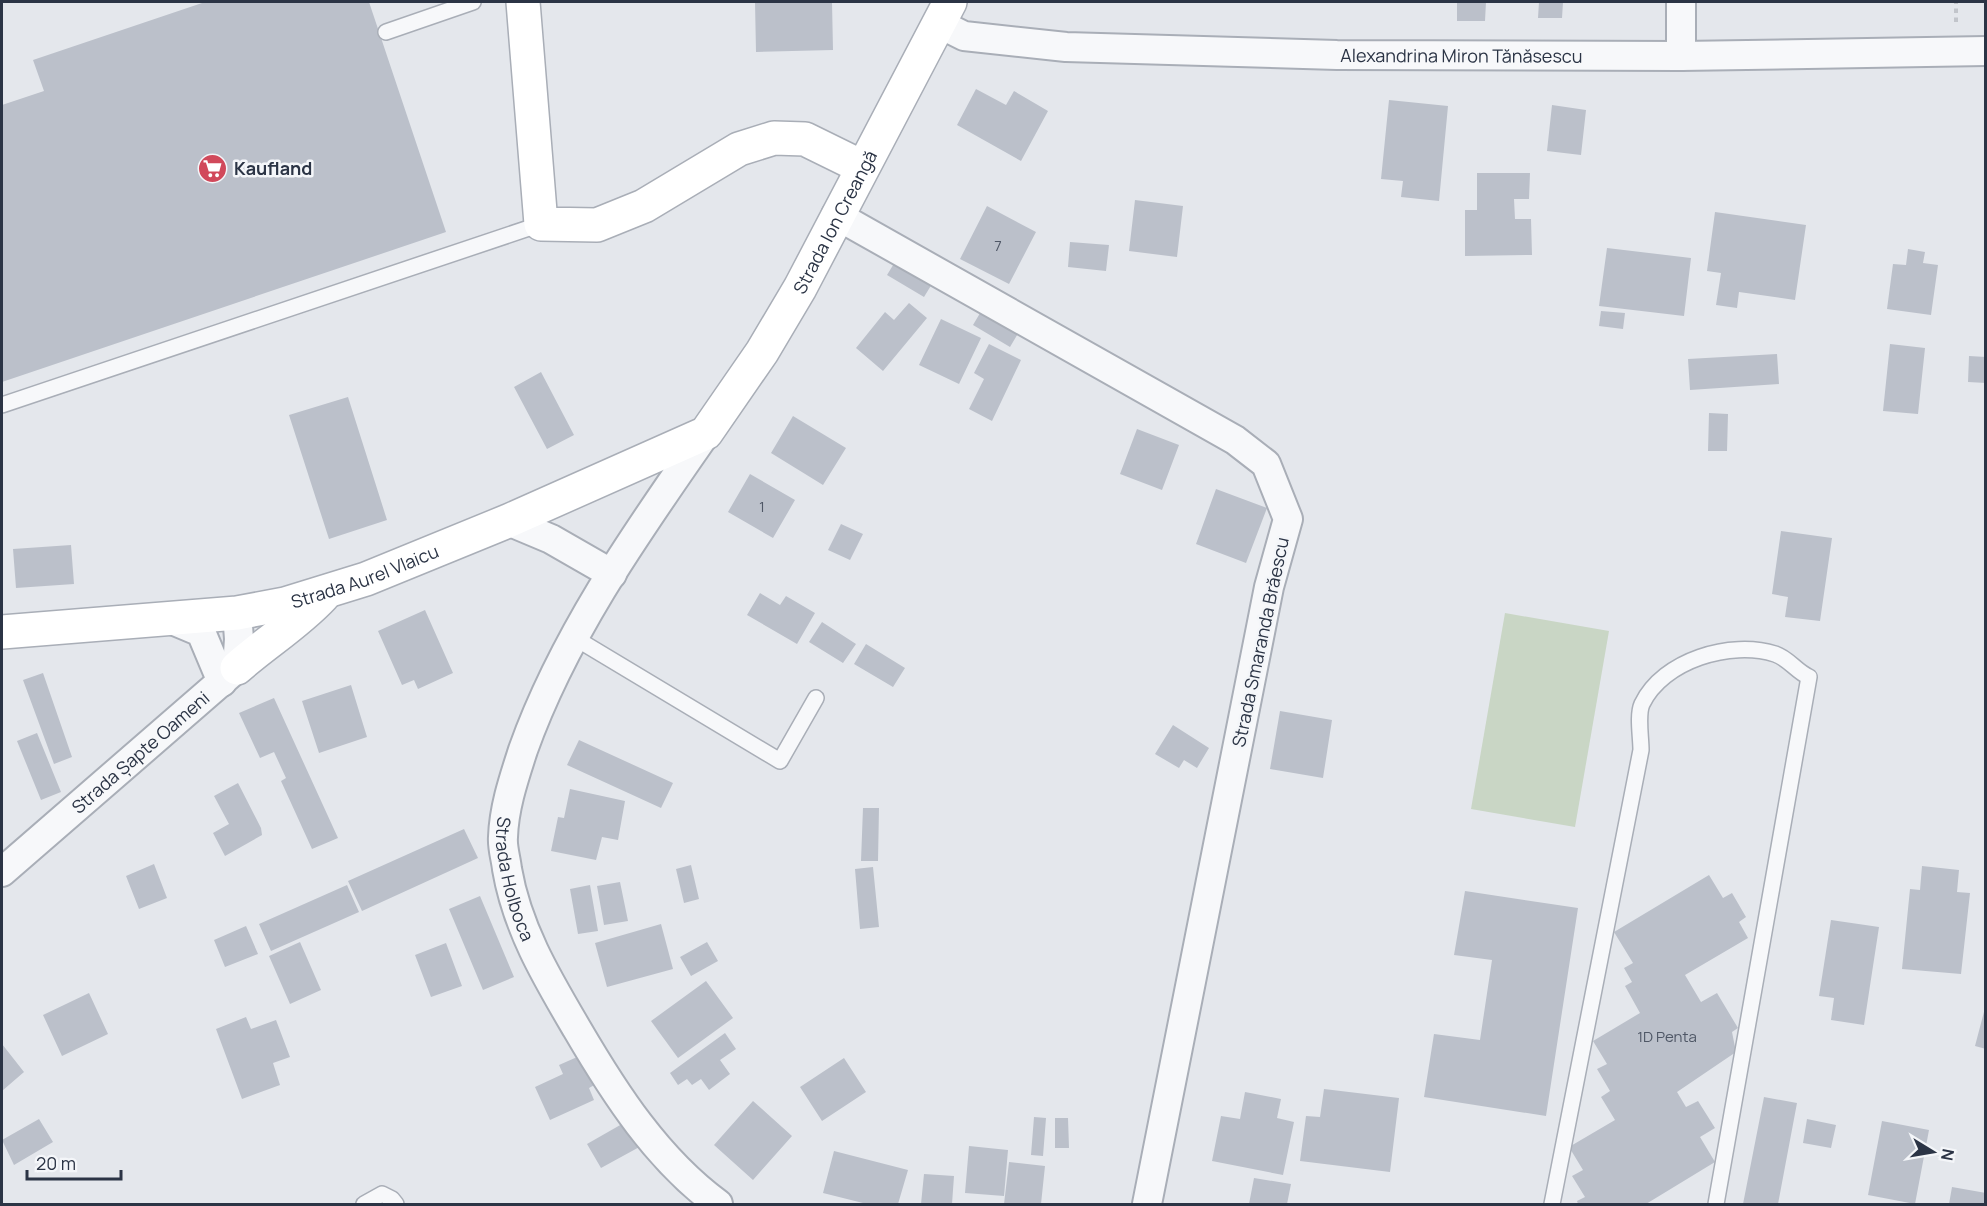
<svg xmlns="http://www.w3.org/2000/svg" width="1987" height="1206" font-family="Manrope,sans-serif">
  <rect width="100%" height="100%" fill="#e4e7ec"/>
  <!-- green -->
  <path fill="#c9d6c5" d="M 1505,613 L 1609,631 L 1575,827 L 1471,809 Z"/>
  <!-- building -->
  <path fill="#bbc0ca" d="M 205,2 L 369,2 L 446,232 L 2,382 L 2,105 L 44,91 L 33,60 Z
    M 755,2 L 832,2 L 833,50 L 756,52 Z
    M 1457,2 L 1486,2 L 1485,21 L 1457,21 Z
    M 1539,2 L 1563,2 L 1562,18 L 1538,18 Z
    M 976,89 L 1006,105 L 1014,91 L 1048,111 L 1021,161 L 957,125 Z
    M 1389,100 L 1448,106 L 1439,201 L 1401,197 L 1403,181 L 1381,179 Z
    M 1552,105 L 1586,110 L 1581,155 L 1547,151 Z
    M 1477,173 L 1530,173 L 1529,199 L 1514,199 L 1515,219 L 1531,219 L 1532,255 L 1465,256 L 1465,210 L 1477,210 Z
    M 1135,200 L 1183,206 L 1177,257 L 1129,251 Z
    M 987,206 L 1036,232 L 1009,284 L 960,259 Z
    M 1715,212 L 1806,225 L 1795,300 L 1739,292 L 1737,308 L 1716,305 L 1721,273 L 1707,271 Z
    M 1070,242 L 1109,245 L 1106,271 L 1068,267 Z
    M 1607,248 L 1691,258 L 1684,316 L 1599,306 Z
    M 1908,249 L 1925,252 L 1923,263 L 1938,265 L 1931,315 L 1887,309 L 1893,264 L 1906,265 Z
    M 898,257 L 935,279 L 924,297 L 887,275 Z
    M 909,303 L 927,318 L 883,371 L 856,348 L 885,312 L 894,320 Z
    M 986,303 L 1023,325 L 1010,347 L 973,325 Z
    M 1601,311 L 1625,313 L 1623,329 L 1599,326 Z
    M 941,319 L 981,338 L 959,384 L 919,365 Z
    M 989,344 L 1021,360 L 992,421 L 969,409 L 984,379 L 974,373 Z
    M 1890,344 L 1925,348 L 1918,414 L 1883,411 Z
    M 1777,354 L 1779,384 L 1690,390 L 1688,359 Z
    M 1969,356 L 1986,357 L 1986,383 L 1968,382 Z
    M 541,372 L 574,435 L 547,449 L 514,387 Z
    M 348,397 L 387,520 L 329,539 L 289,415 Z
    M 1709,413 L 1728,414 L 1727,451 L 1708,451 Z
    M 793,416 L 846,448 L 823,485 L 771,453 Z
    M 1137,429 L 1179,445 L 1162,490 L 1120,474 Z
    M 750,474 L 795,500 L 773,538 L 728,512 Z
    M 1216,489 L 1267,508 L 1246,563 L 1196,544 Z
    M 841,524 L 863,534 L 850,560 L 828,550 Z
    M 1781,531 L 1832,538 L 1820,621 L 1785,617 L 1788,597 L 1772,594 Z
    M 71,545 L 74,584 L 16,588 L 13,549 Z
    M 760,593 L 780,605 L 786,596 L 815,613 L 797,644 L 747,615 Z
    M 425,610 L 453,673 L 418,689 L 414,680 L 402,685 L 378,631 Z
    M 822,622 L 856,644 L 843,663 L 809,642 Z
    M 866,644 L 905,668 L 893,687 L 854,664 Z
    M 43,673 L 72,757 L 54,764 L 23,680 Z
    M 351,685 L 367,737 L 319,753 L 302,701 Z
    M 274,698 L 338,838 L 312,849 L 281,781 L 286,778 L 274,752 L 260,758 L 239,713 Z
    M 1280,711 L 1332,720 L 1323,778 L 1270,769 Z
    M 1173,725 L 1209,748 L 1197,768 L 1184,760 L 1179,768 L 1155,754 Z
    M 37,733 L 61,792 L 41,800 L 17,741 Z
    M 579,740 L 673,783 L 661,808 L 567,765 Z
    M 238,783 L 261,828 L 262,835 L 225,856 L 213,833 L 229,824 L 214,796 Z
    M 570,789 L 625,801 L 618,840 L 602,837 L 596,860 L 551,851 L 558,817 L 564,818 Z
    M 863,808 L 879,808 L 878,861 L 861,861 Z
    M 464,829 L 478,858 L 362,911 L 348,881 Z
    M 154,864 L 167,898 L 139,909 L 126,876 Z
    M 691,865 L 699,899 L 684,903 L 676,869 Z
    M 1922,866 L 1959,870 L 1957,892 L 1970,893 L 1961,974 L 1902,969 L 1910,889 L 1920,890 Z
    M 873,867 L 879,927 L 860,929 L 855,869 Z
    M 1709,875 L 1723,898 L 1732,893 L 1746,917 L 1739,922 L 1748,938 L 1685,975 L 1701,1002 L 1717,993 L 1738,1028 L 1732,1032 L 1736,1052 L 1677,1092 L 1686,1107 L 1698,1101 L 1715,1128 L 1700,1137 L 1715,1162 L 1646,1204 L 1578,1204 L 1577,1201 L 1585,1197 L 1572,1176 L 1583,1170 L 1569,1147 L 1615,1120 L 1601,1097 L 1610,1091 L 1597,1069 L 1607,1064 L 1593,1041 L 1640,1013 L 1625,986 L 1632,982 L 1624,968 L 1633,963 L 1614,932 Z
    M 620,882 L 628,921 L 604,925 L 597,886 Z
    M 347,885 L 359,912 L 271,951 L 259,924 Z
    M 590,885 L 598,931 L 578,934 L 570,889 Z
    M 1465,891 L 1578,908 L 1546,1116 L 1424,1097 L 1434,1034 L 1480,1040 L 1492,960 L 1454,955 Z
    M 480,896 L 514,977 L 483,990 L 449,909 Z
    M 1831,920 L 1879,927 L 1864,1025 L 1831,1020 L 1834,998 L 1819,996 Z
    M 661,924 L 673,969 L 607,987 L 595,943 Z
    M 246,926 L 258,954 L 225,967 L 214,940 Z
    M 300,942 L 321,990 L 290,1004 L 269,956 Z
    M 707,942 L 718,961 L 691,976 L 680,957 Z
    M 446,943 L 462,986 L 431,997 L 415,955 Z
    M 706,981 L 733,1018 L 678,1058 L 651,1021 Z
    M 89,993 L 108,1034 L 62,1056 L 43,1015 Z
    M 1985,1008 L 1986,1008 L 1986,1049 L 1975,1046 Z
    M 246,1017 L 251,1029 L 276,1020 L 290,1057 L 273,1063 L 280,1085 L 242,1099 L 216,1029 Z
    M 725,1033 L 736,1049 L 720,1060 L 730,1074 L 709,1090 L 701,1079 L 692,1085 L 687,1079 L 678,1085 L 670,1073 Z
    M 2,1044 L 24,1072 L 2,1091 Z
    M 584,1054 L 598,1083 L 589,1088 L 594,1100 L 550,1120 L 535,1087 L 563,1074 L 559,1065 Z
    M 844,1058 L 866,1092 L 822,1121 L 800,1087 Z
    M 1324,1089 L 1399,1098 L 1390,1172 L 1300,1161 L 1306,1116 L 1320,1117 Z
    M 1245,1092 L 1281,1099 L 1277,1118 L 1294,1122 L 1283,1175 L 1212,1161 L 1221,1116 L 1240,1119 Z
    M 1764,1097 L 1797,1103 L 1778,1204 L 1743,1204 Z
    M 753,1101 L 792,1136 L 753,1180 L 714,1145 Z
    M 1034,1117 L 1046,1118 L 1043,1156 L 1031,1155 Z
    M 1055,1118 L 1068,1118 L 1069,1148 L 1055,1148 Z
    M 39,1119 L 53,1142 L 14,1165 L 2,1140 Z
    M 1807,1119 L 1836,1125 L 1831,1148 L 1803,1143 Z
    M 629,1120 L 643,1145 L 601,1168 L 587,1144 Z
    M 1882,1121 L 1929,1130 L 1915,1204 L 1868,1195 Z
    M 969,1146 L 1008,1150 L 1004,1196 L 965,1193 Z
    M 834,1151 L 908,1170 L 898,1204 L 867,1204 L 823,1193 Z
    M 1009,1162 L 1045,1166 L 1041,1204 L 1004,1204 Z
    M 924,1174 L 954,1176 L 952,1204 L 921,1204 Z
    M 1254,1178 L 1291,1184 L 1287,1204 L 1249,1204 Z
    M 1952,1187 L 1986,1193 L 1986,1204 L 1949,1204 Z"/>
  <g fill="none" stroke-linecap="round" stroke-linejoin="round">
    <defs>
      <path id="lane" d="M 386,32 L 473,2
        M 2,405 L 541,224
        M 575,638 L 780,761 L 816,698
        M 364,1204 L 382,1194 L 392,1199 L 396,1204
        M 1552,1204 L 1641,750 C 1641,737 1637,715 1642,704 C 1663,660 1731,640 1775,654 C 1788,658 1797,672 1809,677 L 1716,1204"/>
      <g id="street">
        <path d="M 1681,2 L 1681,56"/>
        <path id="s1" d="M 940,24 L 964,36 L 1066,47 L 1337,55 L 1681,56 L 1986,51"/>
        <path d="M 836,215 L 1235,440 L 1266,464 L 1288,519 L 1269,587 L 1147,1204"/>
        <path id="s2" d="M 706,433 C 637,532 564,635 523,750 C 514,778 504,807 503,837 C 502,847 506,859 507,869 C 517,928 547,978 577,1029 C 615,1094 657,1159 718,1204"/>
        <path d="M 508,521 L 551,539 L 612,574"/>
        <path d="M 170,619 L 201,632 L 222,682"/>
        <path id="s3" d="M 2,872 L 237,668 L 239,639 L 237,613"/>
      </g>
      <g id="secondary">
        <path d="M 523,2 L 541,224 L 597,225 L 644,206 L 739,149 L 774,138 L 805,139 L 862,167"/>
        <path id="s4" d="M 2,632 L 237,613 L 285,604 L 366,579 L 508,521 L 706,433 L 762,352 L 800,288 L 950,2"/>
        <path d="M 237,668 C 265,643 297,624 323,596"/>
      </g>
    </defs>
    <!-- lane casing -->
    <use href="#lane" stroke="#a9aeb7" stroke-width="18"/>
    <!-- street casing -->
    <use href="#street" stroke="#a9aeb7" stroke-width="32"/>
    <!-- secondary casing -->
    <use href="#secondary" stroke="#a9aeb7" stroke-width="36"/>
    <!-- path -->
    <path stroke="#c2c5cb" stroke-width="4" stroke-dasharray="4.5 4.5" stroke-linecap="butt" d="M 1956,22 L 1956,2"/>
    <!-- lane -->
    <use href="#lane" stroke="#f7f8fa" stroke-width="15"/>
    <!-- street -->
    <use href="#street" stroke="#f7f8fa" stroke-width="28"/>
    <!-- secondary -->
    <use href="#secondary" stroke="#fff" stroke-width="33"/>
  </g>
  <!-- icons -->
  <defs>
    <symbol id="supermarket-disc" viewBox="-11 -11 22 22"><circle r="9.5" fill="#d1495b" stroke="#f4f6f9"/><path d="M-6-5.5h2.5l.6 2H6L4.5 2H-2.5L-4.4-4H-6ZM-1.5 3.2a1.3 1.3 0 1 0 .1 0ZM3 3.2a1.3 1.3 0 1 0 .1 0Z" fill="#fff"/></symbol>
  </defs>
  <g fill-rule="evenodd">
    <use href="#supermarket-disc" x="196" y="152" width="33" height="33"/>
  </g>
  <g text-anchor="middle" dominant-baseline="central" stroke-width="5" stroke-linejoin="round" paint-order="stroke">
    <!-- number labels -->
    <g font-size="15" fill="#4f5766">
      <text x="998" y="245">7</text>
      <text x="762" y="506">1</text>
      <text x="1667" y="1036">1D Penta</text>
    </g>
    <!-- street labels -->
    <g font-size="18" fill="#2b3445" stroke="#f4f6f9">
      <text stroke="none"><textPath href="#s1" startOffset="525">Alexandrina Miron Tănăsescu</textPath></text>
      <text stroke="none"><textPath href="#s4" startOffset="987">Strada Ion Creangă</textPath></text>
      <text stroke="none"><textPath href="#s4" startOffset="369">Strada Aurel Vlaicu</textPath></text>
      <text transform="translate(1260 642) rotate(-78)">Strada Smaranda Brăescu</text>
      <text stroke="none"><textPath href="#s3" startOffset="183">Strada Șapte Oameni</textPath></text>
      <text stroke="none"><textPath href="#s2" startOffset="500">Strada Holboca</textPath></text>
    </g>
    <!-- poi labels -->
    <g font-size="18" font-weight="bold" fill="#2b3445" stroke="#f4f6f9" text-anchor="start">
      <text x="234" y="168">Kaufland</text>
    </g>
  </g>
  <!-- border -->
  <rect width="1987" height="1206" fill="none" stroke="#2b3445" stroke-width="6"/>
  <!-- north arrow -->
  <g transform="translate(1933 1152) rotate(101)" stroke="#f4f6f9" stroke-width="4.5" paint-order="stroke">
  <path d="M0-4.5L10 22L0 15L-10 22Z" fill="#2b3445"/>
  <text y="-9" font-size="16" font-weight="bold" text-anchor="middle" fill="#2b3445">N</text>
  </g>
  <!-- scale -->
  <path d="M27 1170v9h94v-9" fill="none" stroke="#2b3445" stroke-width="3"/>
  <text x="36" y="1170" font-size="18" fill="#2b3445" stroke="#f4f6f9" stroke-width="4.5" paint-order="stroke">20 m</text>
</svg>
